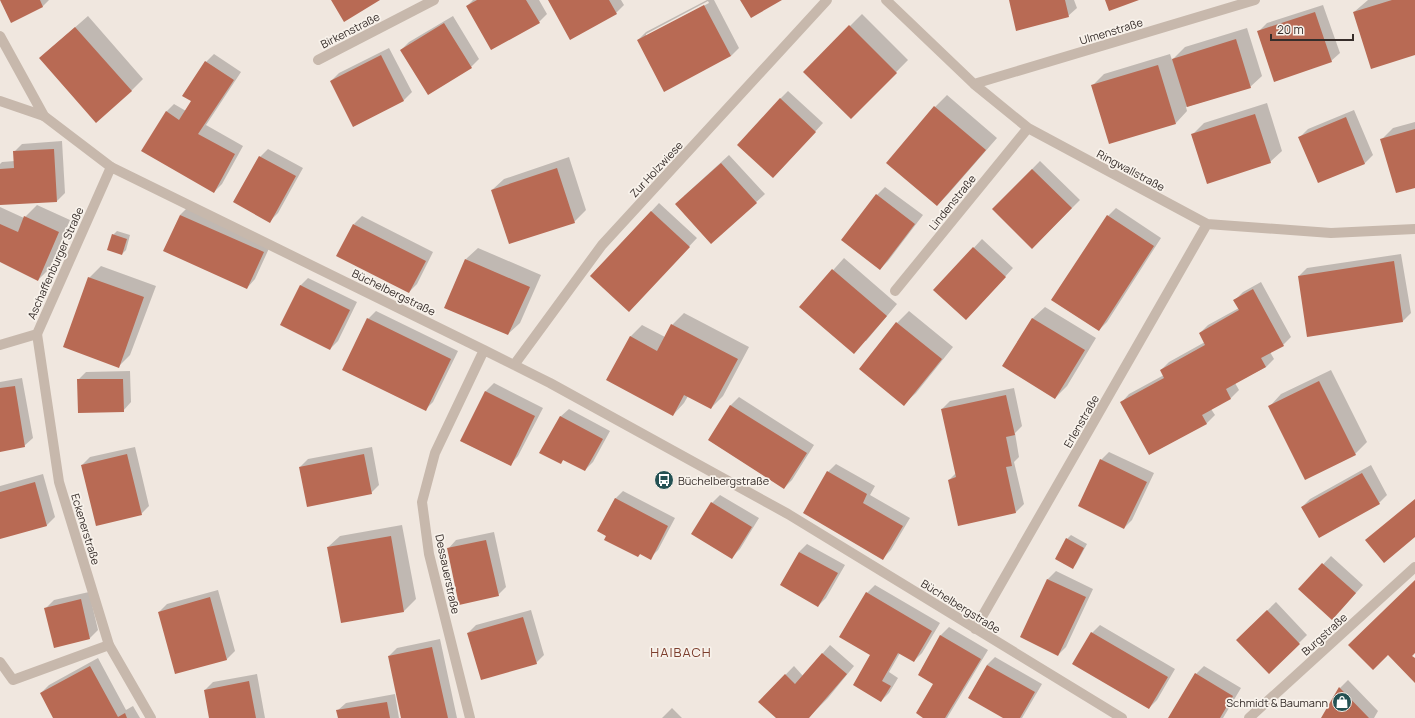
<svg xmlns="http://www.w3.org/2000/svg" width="1415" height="718" font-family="Manrope,sans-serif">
  <rect width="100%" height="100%" fill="#f0e7df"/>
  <!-- shadow -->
  <path fill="#0003" fill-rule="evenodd" d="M 1,0 L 49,0 L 43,6 L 12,21 Z
    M 473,0 L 539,0 L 547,14 L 539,22 L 467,6 Z
    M 550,0 L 621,0 L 624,5 L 616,13 Z
    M 707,0 L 714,0 L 739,48 L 731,56 L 638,40 L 646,32 ZM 708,1 L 709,3 L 646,36 L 646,34 Z
    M 1010,0 L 1074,0 L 1077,8 L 1068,16 Z
    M 1368,0 L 1415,0 L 1415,54 L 1354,12 Z
    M 1323,5 L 1340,53 L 1331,61 L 1258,32 L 1267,23 Z
    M 862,14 L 908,60 L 851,118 L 804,72 Z
    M 88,16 L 143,79 L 131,91 L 40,58 Z
    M 453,16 L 479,59 L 471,67 L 401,50 L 409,42 Z
    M 1247,28 L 1262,76 L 1250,87 L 1186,107 L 1187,111 L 1176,123 L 1092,86 L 1104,74 L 1170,54 L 1172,60 L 1185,47 Z
    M 389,48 L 412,92 L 404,100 L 354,126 L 331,81 L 339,73 Z
    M 214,54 L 241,72 L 206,125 L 243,146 L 222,184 L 214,192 L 166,112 L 174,104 L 186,111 L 192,101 L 206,62 Z
    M 788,91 L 823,123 L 781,169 L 780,99 Z
    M 947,95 L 997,138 L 949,193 L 937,205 L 935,107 Z
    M 1267,103 L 1282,151 L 1270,162 L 1192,135 L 1204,123 Z
    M 1354,110 L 1373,155 L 1365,163 L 1318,182 L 1300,137 L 1308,129 Z
    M 1415,122 L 1415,187 L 1381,140 L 1393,128 Z
    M 62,141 L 65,193 L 57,201 L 0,204 L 0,164 L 2,162 L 15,161 L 14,152 L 22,144 Z
    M 268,149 L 303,168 L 278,213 L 270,221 L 260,157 Z
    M 729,155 L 765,194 L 711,243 L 684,196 Z
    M 569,157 L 586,210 L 574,222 L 492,190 L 504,179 Z
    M 1040,161 L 1080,200 L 1032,248 L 993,209 Z
    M 885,187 L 923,215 L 888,261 L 880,269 L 877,195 Z
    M 659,203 L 697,238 L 637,302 L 591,276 Z
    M 37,205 L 70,220 L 50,268 L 38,280 L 0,261 L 0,207 L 24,218 Z
    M 188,207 L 271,244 L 255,279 L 247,288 L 180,215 Z
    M 1116,208 L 1161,238 L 1107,322 L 1099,330 L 1108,216 Z
    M 362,216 L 433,252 L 417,284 L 409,292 L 354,224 Z
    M 117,231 L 130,235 L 126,250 L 122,254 L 113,235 Z
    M 982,239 L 1013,268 L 974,311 L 935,290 Z
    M 478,248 L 541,275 L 520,323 L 508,334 L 466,259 Z
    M 1401,254 L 1411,313 L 1403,321 L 1299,276 L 1307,268 Z
    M 844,258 L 897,304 L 866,341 L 801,306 Z
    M 101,266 L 156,286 L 130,355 L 119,366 L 89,278 Z
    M 308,278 L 357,302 L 338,341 L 330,349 L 300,286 Z
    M 1261,282 L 1291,337 L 1283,345 L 1270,352 L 1274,359 L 1266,367 L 1235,383 L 1239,390 L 1231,398 L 1211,409 L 1215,415 L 1207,423 L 1150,454 L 1121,403 L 1129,394 L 1164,375 L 1161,370 L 1169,362 L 1205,342 L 1200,333 L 1208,325 L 1239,308 L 1235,300 L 1243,292 Z
    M 1045,307 L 1096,338 L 1067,386 L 1055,398 L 1004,366 L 1033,318 Z
    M 376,311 L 458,351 L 433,402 L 425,410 L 368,319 Z
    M 909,311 L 953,347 L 916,393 L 904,404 L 897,323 Z
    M 684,313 L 749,347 L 723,396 L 711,408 L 688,396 L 684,403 L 673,415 L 630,337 L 642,325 L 665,337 L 672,325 Z
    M 1331,370 L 1367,442 L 1355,454 L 1270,406 L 1281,394 Z
    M 130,371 L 131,402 L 123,411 L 78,380 L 86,372 Z
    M 22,378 L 33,438 L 24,446 L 0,450 L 0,382 Z
    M 494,383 L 543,408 L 518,456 L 510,465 L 461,441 L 486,391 Z
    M 1014,388 L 1022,426 L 1015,433 L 1019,457 L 1014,462 L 1024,504 L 1016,512 L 959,525 L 949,480 L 956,473 L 942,409 L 950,401 Z
    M 739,397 L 814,445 L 792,480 L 784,488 L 709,440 L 731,405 Z
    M 569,409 L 610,431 L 593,462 L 585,470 L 564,459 L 560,463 L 560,417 Z
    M 135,447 L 149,506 L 141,514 L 82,465 L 90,457 Z
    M 372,447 L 379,485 L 371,493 L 300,467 L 308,459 Z
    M 1109,452 L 1154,473 L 1132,520 L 1124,528 L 1101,460 Z
    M 836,464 L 875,486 L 870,495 L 910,518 L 891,550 L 883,558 L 828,472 Z
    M 1371,465 L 1387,495 L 1379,503 L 1302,507 L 1310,499 Z
    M 43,474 L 55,517 L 47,525 L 0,538 L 0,486 Z
    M 623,491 L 675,518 L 658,550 L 650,558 L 641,553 L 638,556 L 615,499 Z
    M 720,495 L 759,518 L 740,549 L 732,557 L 712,503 Z
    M 402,525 L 416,599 L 404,611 L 342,621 L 328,547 L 340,536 Z
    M 494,532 L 506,587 L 498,595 L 448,549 L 456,540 Z
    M 1071,535 L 1087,544 L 1076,564 L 1073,567 L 1067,539 Z
    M 807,544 L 845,565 L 826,598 L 818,606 L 799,552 Z
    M 1331,556 L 1363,585 L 1340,611 L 1300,589 Z
    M 1056,571 L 1093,589 L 1066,647 L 1058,655 L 1021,637 L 1048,579 Z
    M 875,585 L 940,623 L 922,653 L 914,661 L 900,653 L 889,672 L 898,678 L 889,693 L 881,701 L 871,655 L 867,593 Z
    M 218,590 L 235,651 L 227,659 L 176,673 L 159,612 L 167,604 Z
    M 89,592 L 98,630 L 90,638 L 46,608 L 54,600 Z
    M 1276,602 L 1307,635 L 1269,673 L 1237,640 Z
    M 531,610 L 544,655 L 536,663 L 468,633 L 476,625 Z
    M 1100,625 L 1175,669 L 1157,700 L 1149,708 L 1092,633 Z
    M 949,627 L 988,650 L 947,718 L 925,718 L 934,684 L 919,674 L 941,635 Z
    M 440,639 L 457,718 L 402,718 L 389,656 L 397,648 Z
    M 830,645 L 854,666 L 828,698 L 808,718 L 777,718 L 760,701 L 794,666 L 803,676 Z
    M 995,657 L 1042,684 L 1022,718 L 1005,718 L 987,665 Z
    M 98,658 L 126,710 L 133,706 L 140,718 L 55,718 L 41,693 L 49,685 Z
    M 1204,666 L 1241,688 L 1223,718 L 1169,718 L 1196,674 Z
    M 257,674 L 265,718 L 210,718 L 205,690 L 213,682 Z
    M 1348,680 L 1378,711 L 1374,718 L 1323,718 L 1340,688 Z
    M 395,694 L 399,718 L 339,718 L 337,711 L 346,703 Z
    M 672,708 L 682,718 L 662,718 Z"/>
  <!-- building -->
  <path fill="#b86a54" d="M 0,0 L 40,0 L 43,7 L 11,23 Z
    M 331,0 L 380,0 L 344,22 Z
    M 477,0 L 526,0 L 540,23 L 491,50 L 466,6 Z
    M 548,0 L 609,0 L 617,14 L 570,40 Z
    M 740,0 L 782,0 L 751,18 Z
    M 1009,0 L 1065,0 L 1069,17 L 1016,31 Z
    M 1105,0 L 1139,0 L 1109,11 Z
    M 1392,0 L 1415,0 L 1415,55 L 1371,69 L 1353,12 Z
    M 704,5 L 731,56 L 664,92 L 637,40 Z
    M 1315,12 L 1332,62 L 1274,82 L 1257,31 Z
    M 444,23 L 472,68 L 428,95 L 400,50 Z
    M 849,25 L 897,73 L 851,119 L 803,72 Z
    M 75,27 L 132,91 L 96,123 L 39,58 Z
    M 1236,39 L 1251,88 L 1187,107 L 1172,59 Z
    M 381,55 L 404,101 L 353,127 L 330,81 Z
    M 205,61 L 234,80 L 198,134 L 235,154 L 214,193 L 141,151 L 166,111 L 179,120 L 191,101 L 182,96 Z
    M 1158,65 L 1176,124 L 1109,144 L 1091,85 Z
    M 780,98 L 816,132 L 773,178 L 737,145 Z
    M 934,106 L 986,150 L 937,206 L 886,163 Z
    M 1255,114 L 1271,163 L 1207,184 L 1191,134 Z
    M 1346,117 L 1365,164 L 1318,183 L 1298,137 Z
    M 1415,129 L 1415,188 L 1396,193 L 1380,139 Z
    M 54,149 L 57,202 L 0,205 L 0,169 L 14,168 L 13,151 Z
    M 259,156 L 296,176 L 270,223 L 233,202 Z
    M 721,163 L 757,203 L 711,244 L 675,204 Z
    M 557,168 L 575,223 L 509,244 L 491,190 Z
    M 1032,169 L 1072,208 L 1032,249 L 992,209 Z
    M 876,194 L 915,224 L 880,270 L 841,240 Z
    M 651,211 L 690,247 L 629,312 L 590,276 Z
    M 180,215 L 264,252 L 247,289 L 163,251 Z
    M 1107,215 L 1154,246 L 1099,331 L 1051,300 Z
    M 24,216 L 59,232 L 38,281 L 0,262 L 0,224 L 18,232 Z
    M 353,224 L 426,261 L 409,293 L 336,256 Z
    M 112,234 L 127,239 L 122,255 L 107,250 Z
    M 973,247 L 1006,277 L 966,320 L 933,290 Z
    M 465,259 L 530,287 L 508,335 L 444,308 Z
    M 1394,261 L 1403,322 L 1307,337 L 1298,276 Z
    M 832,269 L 887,316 L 854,354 L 799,307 Z
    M 88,277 L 144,297 L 119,368 L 63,347 Z
    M 300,285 L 350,310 L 330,350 L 280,325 Z
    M 1253,289 L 1284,346 L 1261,358 L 1266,367 L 1226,389 L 1231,399 L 1202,415 L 1207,424 L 1149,455 L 1120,402 L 1164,378 L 1160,370 L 1205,345 L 1199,333 L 1239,310 L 1233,300 Z
    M 367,318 L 451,359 L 426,411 L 342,370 Z
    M 1032,318 L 1085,350 L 1055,399 L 1002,366 Z
    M 896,322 L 942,359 L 904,406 L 859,369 Z
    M 671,324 L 738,359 L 711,409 L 684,395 L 673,416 L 606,380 L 630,336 L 657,351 Z
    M 77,379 L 123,379 L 124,412 L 78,413 Z
    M 1319,381 L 1356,455 L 1305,480 L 1268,406 Z
    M 15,386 L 25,447 L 0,452 L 0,388 Z
    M 485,391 L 535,416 L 511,466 L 460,441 Z
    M 1006,395 L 1015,435 L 1006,437 L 1012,466 L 1006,467 L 1016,513 L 958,526 L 948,480 L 956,477 L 941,409 Z
    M 730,405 L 807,453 L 784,489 L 708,440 Z
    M 560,416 L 603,439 L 585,471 L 563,460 L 561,464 L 539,453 Z
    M 127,454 L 142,515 L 96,526 L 81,465 Z
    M 364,454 L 372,494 L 307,507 L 299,467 Z
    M 1100,459 L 1147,482 L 1124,529 L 1078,506 Z
    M 827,471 L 867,494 L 863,503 L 903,526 L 883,560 L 803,513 Z
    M 1362,473 L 1380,504 L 1319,538 L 1301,507 Z
    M 35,482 L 47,526 L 0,539 L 0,492 Z
    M 615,498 L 668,526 L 651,560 L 640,554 L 638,557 L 604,540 L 606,536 L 597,531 Z
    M 1415,499 L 1415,537 L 1384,563 L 1365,540 Z
    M 711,502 L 752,527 L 732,559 L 691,534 Z
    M 391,536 L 404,612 L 341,623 L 327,547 Z
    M 1066,538 L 1084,548 L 1073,569 L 1055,559 Z
    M 486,540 L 499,596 L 459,605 L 447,548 Z
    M 799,552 L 838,573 L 818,607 L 780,585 Z
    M 1322,563 L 1356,593 L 1332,620 L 1298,589 Z
    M 1047,579 L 1086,597 L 1058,656 L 1020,637 Z
    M 1415,580 L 1415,653 L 1412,656 L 1415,658 L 1415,683 L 1388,655 L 1373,670 L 1348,645 Z
    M 866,592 L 932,631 L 914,662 L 898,653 L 882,681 L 891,686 L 881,702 L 853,685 L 870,655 L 839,637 Z
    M 210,597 L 227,660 L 175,674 L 158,612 Z
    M 81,599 L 90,639 L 54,648 L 44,608 Z
    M 1267,610 L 1300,644 L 1269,674 L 1236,640 Z
    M 523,617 L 537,664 L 481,680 L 467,633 Z
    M 1091,632 L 1168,677 L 1149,709 L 1072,664 Z
    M 940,635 L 981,659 L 945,718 L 923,718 L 916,713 L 933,684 L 918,675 Z
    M 432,647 L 448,718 L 401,718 L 388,656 Z
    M 822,653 L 847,674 L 809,718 L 776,718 L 758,702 L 785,674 L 795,684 Z
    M 987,665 L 1035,692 L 1020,718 L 1003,718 L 968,698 Z
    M 90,666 L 118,717 L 125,713 L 127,718 L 53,718 L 40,693 Z
    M 1195,673 L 1233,696 L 1220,718 L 1168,718 Z
    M 249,681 L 256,718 L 209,718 L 204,690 Z
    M 1339,687 L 1369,718 L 1321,718 Z
    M 387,702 L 390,718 L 338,718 L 336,710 Z"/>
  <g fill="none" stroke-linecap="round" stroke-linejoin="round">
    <!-- service -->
    <path stroke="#c7b8ac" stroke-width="10" d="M 318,60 L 434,0
      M 0,662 L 13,680 L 109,645"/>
    <!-- minor -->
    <path stroke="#c7b8ac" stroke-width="10" d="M 886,0 L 974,84 L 1028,128 L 1207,224 L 1331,233 L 1415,229
      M 974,84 L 1255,0
      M 0,101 L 44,116
      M 895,291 L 1028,128
      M 0,345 L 37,334 L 111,167 L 484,350 L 550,383 L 788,514 L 1122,718
      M 514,365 L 602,245 L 827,0
      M 975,629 L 1207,224
      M 470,718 L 429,554 L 422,502 L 435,453 L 484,350
      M 1249,718 L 1415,567"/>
    <!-- tertiary -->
    <path stroke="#c7b8ac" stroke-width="10" d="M 0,36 L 44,116 L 111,167
      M 37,334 L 59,482 L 109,645 L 151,718"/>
  </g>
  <!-- icons -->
  <defs>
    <symbol id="bus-disc" viewBox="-11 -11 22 22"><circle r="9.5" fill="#245153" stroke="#f8f2eb"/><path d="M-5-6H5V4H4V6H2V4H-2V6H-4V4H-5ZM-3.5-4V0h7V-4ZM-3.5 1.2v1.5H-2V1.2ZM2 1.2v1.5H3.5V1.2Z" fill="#fff"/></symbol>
    <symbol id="shop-disc" viewBox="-11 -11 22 22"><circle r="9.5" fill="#245153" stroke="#f8f2eb"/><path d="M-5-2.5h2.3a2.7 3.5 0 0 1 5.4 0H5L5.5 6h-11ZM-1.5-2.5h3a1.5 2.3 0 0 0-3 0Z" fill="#fff"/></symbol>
  </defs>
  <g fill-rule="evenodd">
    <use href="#bus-disc" x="653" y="469" width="22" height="22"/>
    <use href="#shop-disc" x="1331" y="691" width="22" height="22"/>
  </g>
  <g text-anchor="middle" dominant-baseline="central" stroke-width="3.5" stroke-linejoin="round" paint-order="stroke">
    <!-- street labels -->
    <g font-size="11" fill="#362d2a" stroke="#f8f2eb">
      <text transform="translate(350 30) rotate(-27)">Birkenstraße</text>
      <text transform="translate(1111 31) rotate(-17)">Ulmenstraße</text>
      <text transform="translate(656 169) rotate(-47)">Zur Holzwiese</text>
      <text transform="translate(1131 170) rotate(28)">Ringwallstraße</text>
      <text transform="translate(952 202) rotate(-51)">Lindenstraße</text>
      <text transform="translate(55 263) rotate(-66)">Aschaffenburger Straße</text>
      <text transform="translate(394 292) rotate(26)">Büchelbergstraße</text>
      <text transform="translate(1081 421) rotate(-60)">Erlenstraße</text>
      <text transform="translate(86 529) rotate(73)">Eckenerstraße</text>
      <text transform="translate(448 574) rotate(78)">Dessauerstraße</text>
      <text transform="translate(961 606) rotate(32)">Büchelbergstraße</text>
      <text transform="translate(1324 634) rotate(-42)">Burgstraße</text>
    </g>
    <!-- poi labels -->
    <g font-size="11" fill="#362d2a" stroke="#f8f2eb" text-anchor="start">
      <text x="678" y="480">Büchelbergstraße</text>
      <text x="1328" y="702" text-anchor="end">Schmidt &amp; Baumann</text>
    </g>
    <!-- quarter labels -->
    <g font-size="13" letter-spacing="1" fill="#7c3d2c" stroke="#f8f2eb">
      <text x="681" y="652">HAIBACH</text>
    </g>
  </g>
  <!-- scale -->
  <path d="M1271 34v6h82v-6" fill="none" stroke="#362d2a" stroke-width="2"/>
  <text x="1277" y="34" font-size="12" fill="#362d2a" stroke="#f8f2eb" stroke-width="3" paint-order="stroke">20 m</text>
</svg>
